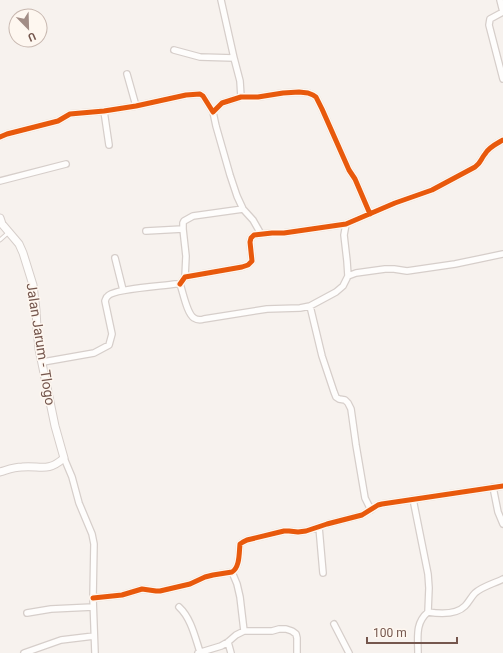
<svg xmlns="http://www.w3.org/2000/svg" width="503" height="653" font-family="Roboto,sans-serif">
  <rect width="100%" height="100%" fill="#f7f2ee"/>
  <g fill="none" stroke-linecap="round" stroke-linejoin="round">
    <defs>
      <path id="service" d="M 0,240 L 9,232"/>
      <path id="minor" d="M 221,0 L 234,58
        M 500,0 L 503,12 L 490,19 L 489,25 L 503,79
        M 174,50 L 200,57 L 234,58 L 240,81 L 241,97
        M 127,74 L 136,106
        M 104,111 L 109,145
        M 213,112 L 216,126 L 230,175 L 237,196 L 243,209 L 253,220 L 261,234
        M 0,137 L 7,134 L 58,121 L 70,114 L 104,111 L 136,106 L 186,95 L 200,94 L 203,96 L 213,112 L 222,103 L 241,97 L 258,97 L 283,93 L 299,92 L 308,93 L 313,95 L 316,97 L 322,109 L 349,170 L 355,179 L 370,214
        M 0,181 L 66,164
        M 146,231 L 183,229
        M 115,258 L 123,290
        M 348,276 L 356,273 L 385,269 L 394,269 L 407,271 L 455,264 L 503,254
        M 185,277 L 186,256 L 183,229 L 183,223 L 184,221 L 193,216 L 243,209
        M 180,284 L 185,277 L 242,267 L 248,265 L 252,261 L 250,242 L 251,238 L 254,235 L 272,233 L 284,233 L 346,224 L 395,203 L 432,190 L 475,167 C 482,162 480,160 485,154 C 489,147 496,144 503,140
        M 180,284 C 183,292 187,314 194,318 C 197,320 201,320 204,319 L 267,309 L 300,308 L 310,306 L 336,292 L 343,286 L 348,276 L 347,261 L 344,235 L 346,224
        M 310,306 L 322,356 L 334,392 L 336,397 L 339,399 L 345,400 L 348,403 L 351,409 L 356,445 L 365,498 L 371,510
        M 43,362 L 94,353 L 109,345 L 112,334 L 105,301 C 106,299 106,297 108,296 C 113,289 163,286 175,284 L 180,284
        M 64,458 L 72,477 L 79,503 L 92,534 L 94,544 L 93,598 L 95,653
        M 493,487 L 498,512 L 503,524
        M 413,499 L 428,574 L 429,588 L 428,612 C 415,623 418,637 418,653
        M 319,527 L 323,573
        M 232,572 L 237,584 L 240,597 L 244,631
        M 93,598 L 122,595 L 142,589 L 156,591 L 160,591 L 190,584 L 205,577 L 213,575 L 232,572 C 240,567 239,553 240,544 L 243,542 L 247,540 L 284,531 L 289,531 L 298,532 L 306,531 L 327,524 L 362,515 L 378,505 L 382,504 L 503,486
        M 179,607 C 191,618 195,637 200,652
        M 428,612 C 440,614 456,615 465,606 C 469,602 471,597 475,593 C 483,586 493,584 503,579
        M 27,613 L 51,609 L 93,607
        M 334,624 L 349,653
        M 228,642 L 231,653
        M 24,653 L 61,640 L 94,636
        M 198,653 L 221,646 L 228,642 L 236,635 L 244,631 L 272,631 L 279,629 L 286,629 L 292,631 L 296,634 L 297,638 L 297,653"/>
      <path id="tertiary" d="M 0,218 L 2,224 L 19,244 L 23,253 L 33,285 L 36,310 L 37,328 L 39,349 L 55,426 L 64,458 C 47,473 40,465 22,467 C 14,467 7,470 0,472"/>
    </defs>
    <!-- service casing -->
    <use href="#service" stroke="#d6ceca" stroke-width="5"/>
    <!-- minor casing -->
    <use href="#minor" stroke="#d6ceca" stroke-width="8"/>
    <!-- tertiary casing -->
    <use href="#tertiary" stroke="#d6ceca" stroke-width="9"/>
    <!-- service -->
    <use href="#service" stroke="#fefdfc" stroke-width="3"/>
    <!-- minor -->
    <use href="#minor" stroke="#fefdfc" stroke-width="5.5"/>
    <!-- tertiary -->
    <use href="#tertiary" stroke="#fefdfc" stroke-width="7"/>
    <defs>
      <path id="cycleway" d="M 0,137 L 7,134 L 58,121 L 70,114 L 104,111 L 136,106 L 186,95 L 200,94 L 203,96 L 213,112 L 222,103 L 241,97 L 258,97 L 283,93 L 299,92 L 308,93 L 313,95 L 316,97 L 322,109 L 349,170 L 355,179 L 370,214
        M 180,284 L 185,277 L 242,267 L 248,265 L 252,261 L 250,242 L 251,238 L 254,235 L 272,233 L 284,233 L 346,224 L 395,203 L 432,190 L 475,167 C 482,162 480,160 485,154 C 489,147 496,144 503,140
        M 93,598 L 122,595 L 142,589 L 156,591 L 160,591 L 190,584 L 205,577 L 213,575 L 232,572 C 240,567 239,553 240,544 L 243,542 L 247,540 L 284,531 L 289,531 L 298,532 L 306,531 L 327,524 L 362,515 L 378,505 L 382,504 L 503,486"/>
    </defs>
    <!-- cycleway casing -->
    <use href="#cycleway" stroke="#fef7f0" stroke-width="8"/>
    <!-- cycleway -->
    <use href="#cycleway" stroke="#e8590c" stroke-width="5"/>
  </g>
  <g text-anchor="middle" dominant-baseline="central" stroke-width="3" stroke-linejoin="round" paint-order="stroke">
    <!-- street labels -->
    <g font-size="14" fill="#75574e" stroke="#fef7f0">
      <text transform="translate(41 344) rotate(81)">Jalan Jarum - Tlogo</text>
    </g>
  </g>
  <!-- north arrow -->
  <g transform="translate(28 28) rotate(157)"><circle r="19" fill="#fef7f0" stroke="#c7b7af"/>
  <path d="M0-3L7 15L0 10L-7 15Z" fill="#a28d86"/>
  <text y="-6" font-size="11" font-weight="bold" text-anchor="middle" fill="#75574e">U</text>
  </g>
  <!-- scale -->
  <path d="M367 637v6h90v-6" fill="none" stroke="#75574e" stroke-width="2"/>
  <text x="373" y="637" font-size="12" fill="#75574e" stroke="#fef7f0" stroke-width="3" paint-order="stroke">100 m</text>
</svg>
